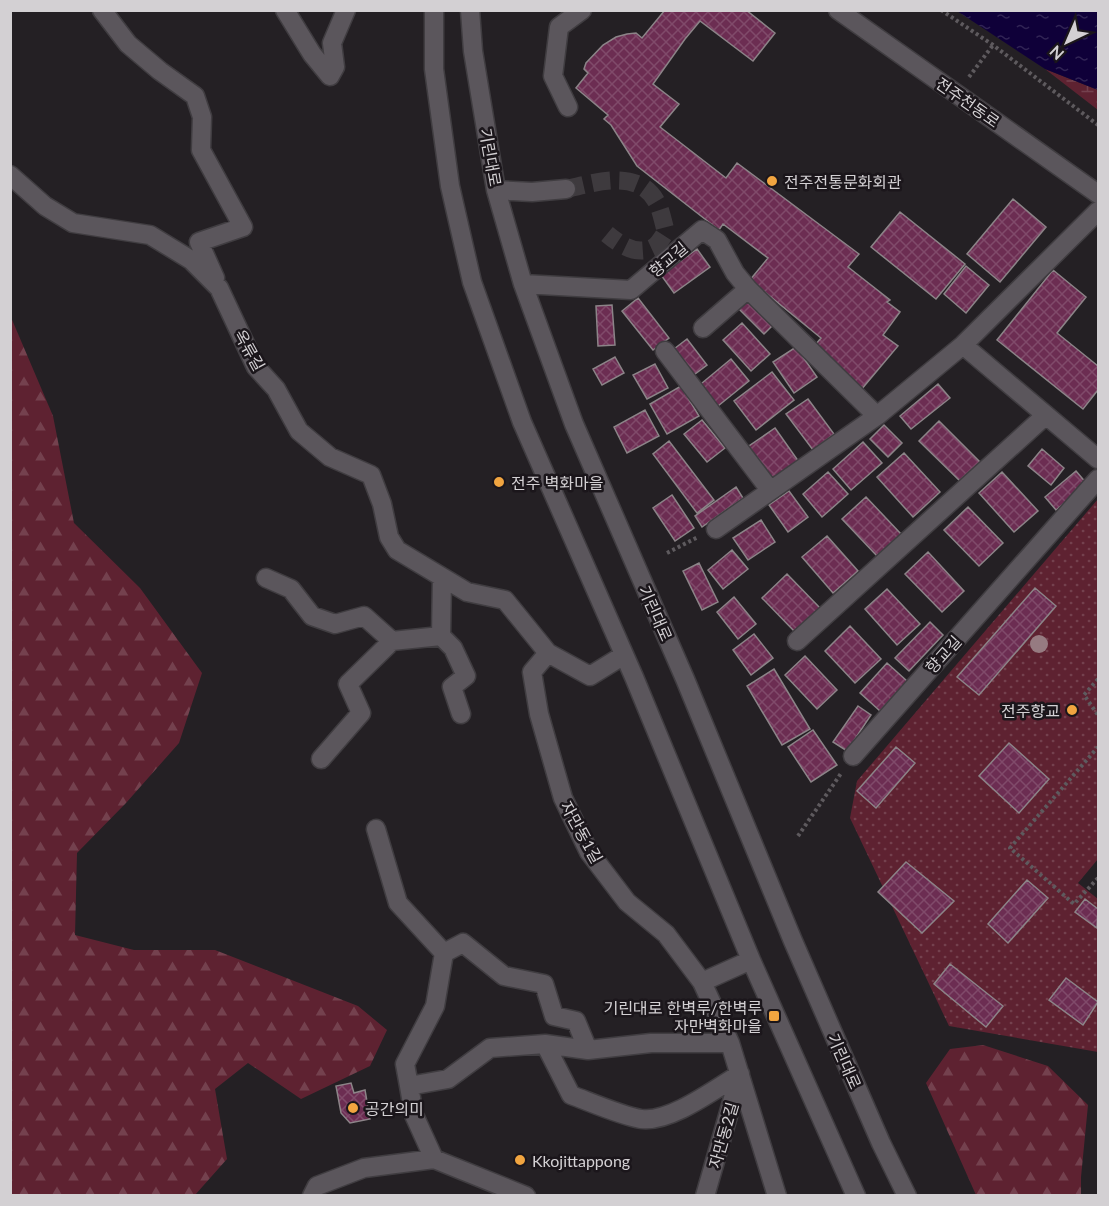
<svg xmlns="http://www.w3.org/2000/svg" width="1109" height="1206" font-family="Lato,'Noto Sans KR',sans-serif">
  <defs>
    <pattern id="grass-dots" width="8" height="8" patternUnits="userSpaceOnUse" patternTransform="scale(1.5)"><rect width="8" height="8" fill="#5e2231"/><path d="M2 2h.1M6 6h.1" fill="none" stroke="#74414e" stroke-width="1.8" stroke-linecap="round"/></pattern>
    <pattern id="forest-firs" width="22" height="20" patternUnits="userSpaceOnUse" patternTransform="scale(1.5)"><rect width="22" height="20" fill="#5e2231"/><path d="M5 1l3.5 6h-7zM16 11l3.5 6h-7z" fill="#74414e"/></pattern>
    <pattern id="wetland-marsh" width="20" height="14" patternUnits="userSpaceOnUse" patternTransform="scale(1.5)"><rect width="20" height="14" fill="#5e2231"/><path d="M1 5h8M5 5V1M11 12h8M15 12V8" fill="none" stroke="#74414e"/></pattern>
    <pattern id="water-ripples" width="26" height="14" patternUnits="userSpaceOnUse" patternTransform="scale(1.5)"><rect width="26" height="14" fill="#0f0039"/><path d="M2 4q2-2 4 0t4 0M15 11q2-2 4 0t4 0" fill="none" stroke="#312455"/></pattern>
    <pattern id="building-cross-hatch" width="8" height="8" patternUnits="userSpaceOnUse" patternTransform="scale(1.5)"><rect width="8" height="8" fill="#6c2d52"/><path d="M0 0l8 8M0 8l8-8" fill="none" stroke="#804a6a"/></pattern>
  </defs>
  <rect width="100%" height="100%" fill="#242024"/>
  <!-- grass -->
  <path fill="url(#grass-dots)" d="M 1098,499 L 1098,859 L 1078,883 L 1098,899 L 1098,1052 L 949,1026 L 850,818 L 857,781 Z"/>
  <!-- forest -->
  <path fill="url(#forest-firs)" d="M 10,315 L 53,416 L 74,523 L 140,588 L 202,673 L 179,743 L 126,803 L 77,853 L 75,935 L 134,950 L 215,950 L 358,1006 L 387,1030 L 370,1066 L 301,1099 L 248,1063 L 215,1089 L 227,1159 L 195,1195 L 11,1195 Z
    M 983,1045 L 1048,1066 L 1088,1105 L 1081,1177 L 1081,1195 L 976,1195 L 926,1083 L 950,1049 Z"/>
  <!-- wetland -->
  <path fill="url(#wetland-marsh)" d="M 1045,69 L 1098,90 L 1098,110 Z"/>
  <!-- water -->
  <path fill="url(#water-ripples)" d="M 957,11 L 1098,11 L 1098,90 L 1045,69 Z"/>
  <!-- building -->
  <path fill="url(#building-cross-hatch)" stroke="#8c8488" stroke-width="1.5" d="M 665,10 L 746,10 L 775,33 L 753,61 L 700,21 L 685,39 L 653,84 L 679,104 L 660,127 L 726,178 L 737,163 L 859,254 L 848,267 L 890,300 L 887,302 L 900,312 L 883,335 L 898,346 L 860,391 L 816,344 L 821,338 L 750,280 L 768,258 L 723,224 L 719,230 L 637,166 L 611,125 L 604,119 L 608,115 L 576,88 L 588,73 L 584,69 L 586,63 L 603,45 L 616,37 L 627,34 L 636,33 L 642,38 Z
    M 1013,199 L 1046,227 L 1000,282 L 967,254 Z
    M 900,212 L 965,264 L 936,299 L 871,247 Z
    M 697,249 L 710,267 L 674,293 L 661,275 Z
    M 966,266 L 989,285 L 966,313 L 944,294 Z
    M 1053,270 L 1086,297 L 1057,333 L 1098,366 L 1098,390 L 1083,409 L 997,340 Z
    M 750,296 L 776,322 L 764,334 L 738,308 Z
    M 638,298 L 669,338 L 653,350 L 622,311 Z
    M 612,305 L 615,345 L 598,346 L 596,306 Z
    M 742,323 L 770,354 L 751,371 L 723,340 Z
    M 687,339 L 707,365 L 691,377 L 670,352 Z
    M 796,347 L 817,377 L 794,393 L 773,362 Z
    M 615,357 L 624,373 L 602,385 L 593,369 Z
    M 731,359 L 749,381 L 713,410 L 696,388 Z
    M 655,364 L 668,388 L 647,399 L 633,375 Z
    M 772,372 L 794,400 L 756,430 L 734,401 Z
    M 938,384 L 950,398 L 911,429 L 900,416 Z
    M 681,386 L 699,416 L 667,434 L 650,404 Z
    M 808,399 L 834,434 L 813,450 L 786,414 Z
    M 645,410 L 659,436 L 627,453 L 614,427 Z
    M 702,420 L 725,448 L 707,462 L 684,434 Z
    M 939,421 L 983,465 L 964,485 L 919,441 Z
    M 884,425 L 902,443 L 888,457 L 870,439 Z
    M 775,428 L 799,462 L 770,482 L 746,448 Z
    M 669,441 L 714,500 L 697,513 L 653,454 Z
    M 863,442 L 882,463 L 851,490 L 833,469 Z
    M 1042,449 L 1064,468 L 1051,485 L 1028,466 Z
    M 904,453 L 940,492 L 913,517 L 877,477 Z
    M 1076,471 L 1087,484 L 1056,510 L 1045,497 Z
    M 828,472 L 848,494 L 822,517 L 803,494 Z
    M 1002,472 L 1038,511 L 1014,532 L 979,493 Z
    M 736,487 L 743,498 L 702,527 L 695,516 Z
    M 789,491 L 808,517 L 788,532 L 769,505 Z
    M 672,495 L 694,528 L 675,541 L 653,508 Z
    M 866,497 L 901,534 L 877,556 L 842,519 Z
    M 968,507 L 1003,543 L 979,566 L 944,530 Z
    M 761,520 L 775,542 L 748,560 L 733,538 Z
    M 827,536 L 858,571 L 833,593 L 802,557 Z
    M 732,550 L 748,569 L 723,589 L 708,570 Z
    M 928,552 L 964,591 L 942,612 L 905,574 Z
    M 699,563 L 718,602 L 702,610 L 683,571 Z
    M 787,574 L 820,608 L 795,632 L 762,598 Z
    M 1035,588 L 1056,606 L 979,695 L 957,677 Z
    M 887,589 L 920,624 L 897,645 L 865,609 Z
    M 734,597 L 756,624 L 738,639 L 717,612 Z
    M 930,622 L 943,635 L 909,671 L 895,658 Z
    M 850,626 L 881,659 L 855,683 L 825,651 Z
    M 754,634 L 773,658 L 751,675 L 733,650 Z
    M 805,656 L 837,690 L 817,709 L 785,675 Z
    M 887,663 L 907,681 L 880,711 L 860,693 Z
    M 774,669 L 810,729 L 782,745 L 747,686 Z
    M 858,706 L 871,715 L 847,751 L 833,742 Z
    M 813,730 L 837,765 L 811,782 L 788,747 Z
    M 1009,743 L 1049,779 L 1019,813 L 979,776 Z
    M 896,747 L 915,763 L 876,808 L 857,791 Z
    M 906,862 L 954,901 L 922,933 L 878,892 Z
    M 1027,880 L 1048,898 L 1008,943 L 988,924 Z
    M 1085,899 L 1098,909 L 1097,928 L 1075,912 Z
    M 950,964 L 1003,1006 L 986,1027 L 934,984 Z
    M 1066,978 L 1098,1002 L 1083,1025 L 1049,1000 Z
    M 351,1083 L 354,1093 L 365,1090 L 370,1119 L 350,1123 L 341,1113 L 336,1086 Z"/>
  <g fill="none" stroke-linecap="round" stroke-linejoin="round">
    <!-- minor-tunnel -->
    <path stroke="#3e3a3e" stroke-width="18" stroke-dasharray="18 9" stroke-linecap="butt" d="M 566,189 C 595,183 637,168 656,201 C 661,209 663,222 666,232 C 663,236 659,244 654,247 C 637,257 619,244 607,234"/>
    <defs>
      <path id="minor" d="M 102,10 L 128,44 L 160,71 L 195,96 L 202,117 L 201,150 L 243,227 L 199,242 L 215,278
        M 285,10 L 312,54 L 330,76 L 335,67 L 332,43 L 346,10
        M 434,10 L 434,69 L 450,186 L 472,282 L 522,422 L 634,677 L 751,960 L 856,1196
        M 470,10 L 473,51 L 496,190 L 523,284 L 574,424 L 685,679 L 793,941 L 881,1143 L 907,1196
        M 838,10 L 1098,194
        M 568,107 L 553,76 L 559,27 L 582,10
        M 10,175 L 45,206 L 73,223 L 150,235 L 191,260 L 219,288 L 256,367 L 276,389 L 299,431 L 330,457 L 371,475 L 382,504 L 389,537 L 397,550 L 467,592 L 505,600 L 548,653 L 590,676 L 624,655
        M 496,190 L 532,192 L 566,189
        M 523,284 L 631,290 L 702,230 L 717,240 L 735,273 L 748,289 L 877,416
        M 703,328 L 748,289
        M 963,345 L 1098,459
        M 665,351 L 770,490
        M 716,529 L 877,416 L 963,345 L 1098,211
        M 266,578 L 291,589 L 312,616 L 335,624 L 364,616 L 392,641
        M 441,636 L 453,648 L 466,676 L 452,687 L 461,714
        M 797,641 L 1046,415
        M 548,653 L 532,672 L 539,714 L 563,798 L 589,852 L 627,902 L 666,934 L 702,982 L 730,1043 L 777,1196
        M 853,756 L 1098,479
        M 321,759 L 361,713 L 348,684 L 392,641 L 441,636 L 442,577
        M 376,829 L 398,903 L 444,953 L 435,1006 L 405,1064 L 409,1086
        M 444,953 L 463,943 L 504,976 L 544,984 L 554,1016 L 576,1021 L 588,1050
        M 702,982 L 751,960
        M 545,1044 L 571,1095 C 590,1102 622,1116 641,1119 C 670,1123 715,1089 740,1074
        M 434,1159 L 414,1115 L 409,1086 L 448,1079 L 490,1048 L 545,1044 L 588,1050 L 651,1043 L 730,1043
        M 312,1196 L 317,1186 L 364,1168 L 434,1159 L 526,1196
        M 705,1196 L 740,1074"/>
    </defs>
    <!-- minor casing -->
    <use href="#minor" stroke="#403d41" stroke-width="21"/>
    <!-- path -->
    <path stroke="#5e5a5e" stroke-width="4" stroke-dasharray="3 3" stroke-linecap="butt" d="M 941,10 L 993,45 L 1098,125
      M 969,77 L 993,45
      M 667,553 L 698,537
      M 1098,679 L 1084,695 L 1098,715
      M 798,836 L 842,772
      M 1098,878 L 1074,904 L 1010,848 L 1098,747"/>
    <!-- minor -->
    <use href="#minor" stroke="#5b565c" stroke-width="18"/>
  </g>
  <!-- trees -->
  <circle fill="#967b81" cx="1039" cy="644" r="9"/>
  <!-- markers -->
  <g fill="#f1a540" stroke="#1b161b" stroke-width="2">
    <circle cx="772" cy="181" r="6"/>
    <circle cx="499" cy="482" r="6"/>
    <circle cx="1072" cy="710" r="6"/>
    <rect x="768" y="1010" width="12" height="12" rx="3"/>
    <circle cx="353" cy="1108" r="6"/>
    <circle cx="520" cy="1160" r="6"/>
  </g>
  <g text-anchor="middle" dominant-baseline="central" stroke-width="5" stroke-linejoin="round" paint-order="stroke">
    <!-- street labels -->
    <g font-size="16" fill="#d3d0d3" stroke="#1b161b">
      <text transform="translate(968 102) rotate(35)">전주천동로</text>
      <text transform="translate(491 157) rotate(80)">기린대로</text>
      <text transform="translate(668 259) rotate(-40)">향교길</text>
      <text transform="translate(250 350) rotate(61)">옥류길</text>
      <text transform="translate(656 613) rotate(66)">기린대로</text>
      <text transform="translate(943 654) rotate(-48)">향교길</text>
      <text transform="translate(582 832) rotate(61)">자만동1길</text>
      <text transform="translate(845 1061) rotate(66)">기린대로</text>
      <text transform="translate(723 1135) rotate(-74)">자만동2길</text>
    </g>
    <!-- poi labels -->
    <g font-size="16" fill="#d3d0d3" stroke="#1b161b" text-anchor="start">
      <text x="784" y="181">전주전통문화회관</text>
      <text x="511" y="482">전주 벽화마을</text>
      <text x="1060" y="710" text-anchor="end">전주향교</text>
      <text x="762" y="1007" text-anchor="end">기린대로 한벽루/한벽루<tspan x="762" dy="18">자만벽화마을</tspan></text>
      <text x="365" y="1108">공간의미</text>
      <text x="532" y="1160">Kkojittappong</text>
    </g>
  </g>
  <!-- border -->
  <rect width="1109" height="1206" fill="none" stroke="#d3d0d3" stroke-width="24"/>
  <!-- north arrow -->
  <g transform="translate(1067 42) rotate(224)" stroke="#1b161b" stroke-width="4.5" paint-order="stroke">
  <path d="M0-4.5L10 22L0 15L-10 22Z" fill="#d3d0d3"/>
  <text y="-9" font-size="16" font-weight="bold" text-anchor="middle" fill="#d3d0d3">N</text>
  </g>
</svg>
